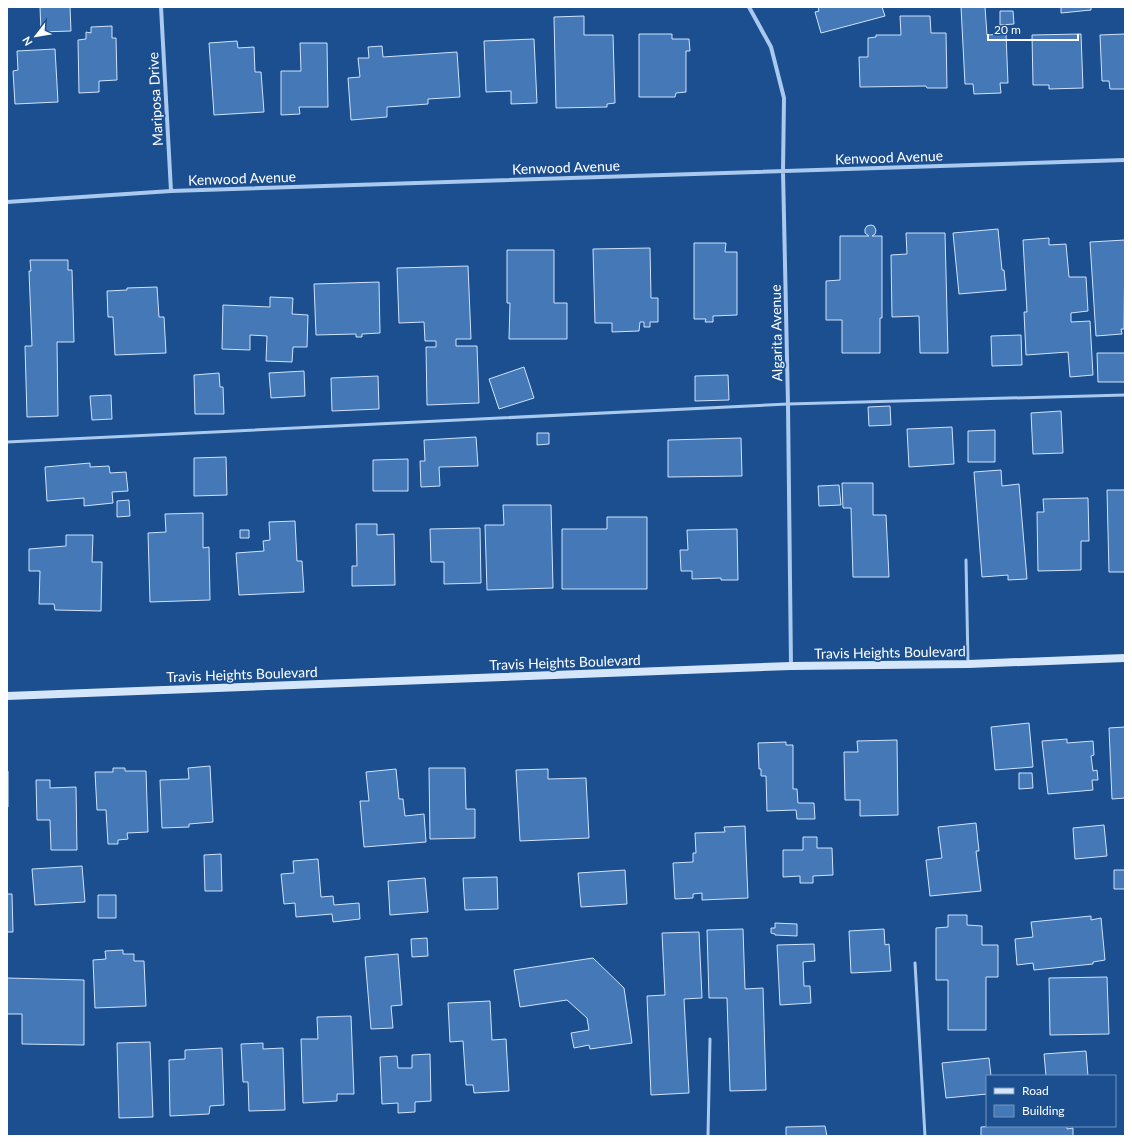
<svg xmlns="http://www.w3.org/2000/svg" width="1132" height="1143" font-family="Lato,sans-serif">
  <rect width="100%" height="100%" fill="#1b4f8f"/>
  <!-- building -->
  <path fill="#4478b7" stroke="#cfe3fa" d="M 40,7 L 70,7 L 71,31 L 41,32 Z
    M 818,7 L 882,7 L 885,16 L 821,33 L 815,12 L 819,11 Z
    M 961,7 L 985,7 L 987,35 L 1006,34 L 1008,83 L 1000,83 L 1001,93 L 974,94 L 973,84 L 965,84 Z
    M 1061,7 L 1091,7 L 1091,10 L 1061,13 Z
    M 1000,11 L 1013,11 L 1014,24 L 1000,25 Z
    M 584,16 L 584,35 L 613,35 L 615,103 L 607,104 L 607,107 L 556,108 L 554,17 Z
    M 900,16 L 930,16 L 931,33 L 946,33 L 947,88 L 927,88 L 926,86 L 860,87 L 859,57 L 868,57 L 868,38 L 876,37 L 876,35 L 901,35 Z
    M 112,26 L 112,38 L 116,38 L 117,80 L 99,81 L 99,92 L 79,93 L 78,40 L 86,39 L 86,32 L 91,33 L 91,27 Z
    M 639,34 L 672,34 L 672,39 L 689,39 L 690,51 L 686,51 L 686,92 L 676,93 L 675,97 L 639,97 Z
    M 1081,34 L 1083,88 L 1049,89 L 1049,85 L 1033,85 L 1032,35 Z
    M 1125,34 L 1125,89 L 1110,89 L 1109,81 L 1102,81 L 1100,35 Z
    M 534,39 L 537,103 L 511,104 L 511,91 L 486,92 L 484,41 Z
    M 237,41 L 238,48 L 254,47 L 255,72 L 261,72 L 264,112 L 214,115 L 209,43 Z
    M 300,43 L 327,43 L 328,107 L 299,107 L 300,114 L 281,115 L 281,71 L 301,71 Z
    M 382,46 L 383,57 L 457,52 L 460,97 L 428,99 L 428,104 L 387,107 L 387,117 L 351,120 L 348,78 L 360,77 L 358,58 L 369,58 L 368,47 Z
    M 55,49 L 58,102 L 15,104 L 13,71 L 18,70 L 17,51 Z
    M 871,225 L 874,226 L 876,230 L 875,234 L 872,236 L 882,236 L 882,318 L 880,318 L 880,353 L 842,353 L 842,320 L 826,320 L 826,281 L 840,280 L 840,236 L 869,236 L 865,233 L 865,229 L 867,226 Z
    M 998,229 L 1002,270 L 1004,270 L 1006,290 L 959,294 L 953,233 Z
    M 906,233 L 945,233 L 948,353 L 920,353 L 919,316 L 892,317 L 891,255 L 907,254 Z
    M 1049,238 L 1049,245 L 1066,244 L 1069,277 L 1086,277 L 1088,311 L 1071,313 L 1071,322 L 1090,321 L 1093,375 L 1070,377 L 1068,352 L 1026,355 L 1024,312 L 1027,312 L 1023,240 Z
    M 1125,240 L 1124,329 L 1121,329 L 1122,334 L 1096,336 L 1090,242 Z
    M 694,243 L 726,243 L 725,252 L 737,252 L 737,315 L 713,316 L 713,322 L 705,322 L 706,319 L 694,319 Z
    M 650,248 L 651,298 L 658,298 L 658,322 L 650,322 L 650,327 L 644,327 L 644,322 L 640,322 L 639,331 L 612,332 L 612,323 L 595,323 L 593,249 Z
    M 507,250 L 554,250 L 554,303 L 567,303 L 567,339 L 509,339 L 510,303 L 507,303 Z
    M 30,260 L 68,260 L 68,270 L 72,270 L 74,342 L 57,342 L 58,416 L 27,417 L 25,346 L 32,346 L 29,271 L 31,271 Z
    M 468,266 L 471,339 L 456,339 L 456,346 L 477,346 L 479,403 L 427,405 L 426,347 L 436,347 L 436,341 L 425,341 L 424,322 L 399,323 L 397,268 Z
    M 379,282 L 380,333 L 362,334 L 362,337 L 356,337 L 356,334 L 316,335 L 314,284 Z
    M 157,287 L 159,317 L 164,317 L 166,353 L 115,355 L 113,317 L 108,317 L 107,291 L 127,290 L 127,288 Z
    M 270,297 L 293,298 L 292,314 L 308,315 L 307,347 L 293,347 L 292,362 L 266,361 L 267,336 L 250,335 L 250,350 L 222,349 L 223,305 L 270,307 Z
    M 1021,335 L 1022,365 L 992,366 L 991,336 Z
    M 1097,353 L 1125,353 L 1125,382 L 1098,382 Z
    M 524,367 L 534,398 L 499,409 L 489,379 Z
    M 304,371 L 305,396 L 271,398 L 269,373 Z
    M 219,373 L 220,387 L 223,387 L 224,414 L 195,414 L 194,375 Z
    M 728,375 L 729,400 L 695,401 L 695,376 Z
    M 378,376 L 379,409 L 332,411 L 331,378 Z
    M 111,395 L 112,419 L 92,420 L 90,396 Z
    M 890,406 L 891,425 L 869,426 L 868,407 Z
    M 1061,411 L 1063,453 L 1033,454 L 1031,413 Z
    M 952,427 L 954,464 L 909,467 L 907,429 Z
    M 995,430 L 995,462 L 968,462 L 968,431 Z
    M 537,433 L 549,433 L 549,444 L 537,445 Z
    M 476,437 L 478,466 L 439,467 L 440,486 L 421,487 L 420,461 L 425,461 L 424,440 Z
    M 741,438 L 742,476 L 668,477 L 668,440 Z
    M 226,457 L 227,495 L 194,496 L 194,458 Z
    M 408,459 L 408,491 L 373,491 L 373,460 Z
    M 90,463 L 90,467 L 109,466 L 110,473 L 126,472 L 128,491 L 112,492 L 113,503 L 84,506 L 84,498 L 47,501 L 45,467 Z
    M 1001,470 L 1002,486 L 1019,484 L 1027,579 L 1008,580 L 1008,575 L 982,577 L 974,472 Z
    M 842,483 L 873,483 L 873,515 L 886,515 L 889,577 L 853,577 L 851,508 L 843,508 Z
    M 839,485 L 841,505 L 819,506 L 818,486 Z
    M 1107,490 L 1125,490 L 1125,572 L 1109,572 Z
    M 1088,498 L 1089,541 L 1081,541 L 1081,570 L 1038,571 L 1037,512 L 1044,512 L 1043,499 Z
    M 129,500 L 130,516 L 117,517 L 117,501 Z
    M 503,505 L 551,505 L 553,588 L 487,590 L 485,525 L 504,525 Z
    M 203,513 L 203,548 L 209,547 L 210,600 L 150,602 L 148,533 L 166,532 L 165,514 Z
    M 607,517 L 647,517 L 647,589 L 562,589 L 562,529 L 607,529 Z
    M 295,521 L 297,561 L 302,561 L 304,592 L 239,595 L 236,553 L 264,551 L 263,541 L 270,540 L 269,522 Z
    M 356,524 L 377,524 L 377,535 L 394,534 L 395,585 L 352,586 L 352,566 L 357,566 Z
    M 480,528 L 481,583 L 444,584 L 444,562 L 431,562 L 430,529 Z
    M 737,529 L 738,580 L 721,580 L 721,578 L 692,579 L 692,571 L 681,571 L 680,550 L 688,550 L 687,530 Z
    M 240,530 L 249,530 L 249,538 L 240,538 Z
    M 66,535 L 93,535 L 92,562 L 102,562 L 101,611 L 55,610 L 54,604 L 39,604 L 40,571 L 29,571 L 29,549 L 66,546 Z
    M 1029,723 L 1033,767 L 995,770 L 991,727 Z
    M 1125,727 L 1125,798 L 1112,799 L 1109,728 Z
    M 1067,739 L 1067,743 L 1093,741 L 1094,755 L 1091,756 L 1093,771 L 1097,770 L 1098,780 L 1092,780 L 1093,790 L 1048,794 L 1042,741 Z
    M 897,740 L 898,815 L 860,816 L 860,800 L 845,800 L 844,752 L 858,752 L 857,741 Z
    M 786,742 L 786,745 L 793,745 L 793,789 L 797,789 L 798,803 L 814,803 L 815,819 L 797,819 L 796,810 L 767,811 L 766,776 L 761,776 L 761,769 L 759,769 L 758,743 Z
    M 210,766 L 213,822 L 189,824 L 189,827 L 162,828 L 160,780 L 189,779 L 188,768 Z
    M 113,768 L 125,768 L 125,771 L 146,771 L 148,832 L 127,833 L 128,839 L 118,840 L 118,844 L 108,844 L 106,810 L 97,810 L 95,772 L 113,772 Z
    M 429,768 L 465,768 L 466,809 L 475,809 L 475,838 L 430,839 Z
    M 396,769 L 399,799 L 403,799 L 405,816 L 424,814 L 426,842 L 364,847 L 360,801 L 369,801 L 366,772 Z
    M 548,769 L 548,779 L 586,778 L 589,838 L 520,841 L 516,770 Z
    M 7,771 L 8,771 L 8,807 L 7,807 Z
    M 1019,773 L 1032,773 L 1033,788 L 1019,789 Z
    M 36,780 L 50,780 L 50,788 L 76,787 L 77,850 L 51,850 L 50,820 L 37,820 Z
    M 976,823 L 979,851 L 976,851 L 981,891 L 930,896 L 926,860 L 942,858 L 938,827 Z
    M 1104,825 L 1107,856 L 1075,859 L 1073,828 Z
    M 745,826 L 748,898 L 702,900 L 702,893 L 693,894 L 693,898 L 675,899 L 673,863 L 693,862 L 693,853 L 696,853 L 695,833 L 725,832 L 724,827 Z
    M 803,837 L 817,837 L 817,848 L 832,848 L 833,875 L 813,876 L 813,883 L 800,883 L 800,876 L 783,877 L 783,850 L 803,850 Z
    M 221,854 L 222,891 L 205,891 L 204,855 Z
    M 318,859 L 321,897 L 333,896 L 334,905 L 359,903 L 360,919 L 333,922 L 332,914 L 296,917 L 295,903 L 284,904 L 281,874 L 294,873 L 293,861 Z
    M 82,866 L 85,902 L 35,905 L 32,869 Z
    M 625,870 L 627,904 L 581,907 L 578,873 Z
    M 1114,870 L 1125,870 L 1125,889 L 1114,889 Z
    M 497,877 L 498,909 L 465,910 L 463,878 Z
    M 425,878 L 428,912 L 390,915 L 388,881 Z
    M 7,894 L 12,894 L 13,932 L 7,932 Z
    M 98,895 L 116,895 L 116,918 L 98,918 Z
    M 948,915 L 967,915 L 967,925 L 982,926 L 982,945 L 998,945 L 998,977 L 986,977 L 986,1030 L 948,1030 L 948,980 L 936,980 L 936,928 L 948,927 Z
    M 1091,916 L 1091,920 L 1101,918 L 1105,960 L 1093,962 L 1093,964 L 1034,970 L 1033,963 L 1017,965 L 1015,939 L 1033,937 L 1031,922 Z
    M 775,923 L 797,924 L 797,936 L 775,935 L 775,934 L 771,933 L 771,928 L 775,928 Z
    M 743,929 L 745,989 L 763,988 L 766,1090 L 730,1091 L 727,998 L 709,998 L 707,930 Z
    M 884,929 L 885,945 L 889,944 L 891,971 L 851,973 L 849,931 Z
    M 699,932 L 702,998 L 684,999 L 689,1093 L 651,1095 L 647,996 L 665,995 L 662,933 Z
    M 427,938 L 428,956 L 412,957 L 411,939 Z
    M 814,944 L 815,961 L 803,962 L 804,986 L 810,986 L 811,1003 L 780,1005 L 777,945 Z
    M 123,950 L 123,954 L 134,954 L 134,961 L 144,961 L 146,1006 L 95,1008 L 93,960 L 106,959 L 105,951 Z
    M 398,954 L 402,1005 L 391,1006 L 393,1028 L 371,1029 L 365,957 Z
    M 593,958 L 624,988 L 632,1043 L 590,1049 L 589,1045 L 574,1048 L 571,1033 L 589,1030 L 587,1018 L 567,1000 L 520,1007 L 514,970 Z
    M 1107,977 L 1109,1034 L 1050,1035 L 1049,978 Z
    M 7,978 L 84,980 L 84,1045 L 22,1044 L 22,1014 L 7,1014 Z
    M 490,1001 L 492,1040 L 506,1039 L 509,1091 L 474,1093 L 473,1085 L 466,1085 L 463,1041 L 450,1042 L 448,1003 Z
    M 351,1016 L 354,1094 L 337,1094 L 337,1101 L 303,1103 L 301,1039 L 318,1039 L 317,1017 Z
    M 150,1042 L 153,1117 L 119,1118 L 117,1043 Z
    M 263,1043 L 263,1049 L 283,1048 L 285,1110 L 249,1111 L 248,1082 L 243,1082 L 241,1044 Z
    M 222,1048 L 224,1105 L 210,1106 L 209,1114 L 170,1116 L 169,1060 L 185,1059 L 185,1050 Z
    M 1086,1051 L 1088,1076 L 1046,1076 L 1044,1054 Z
    M 430,1054 L 431,1101 L 415,1102 L 415,1112 L 398,1113 L 398,1103 L 382,1104 L 380,1057 L 397,1056 L 398,1068 L 412,1068 L 412,1055 Z
    M 989,1058 L 991,1076 L 987,1076 L 987,1094 L 946,1098 L 942,1063 Z
    M 825,1126 L 827,1136 L 786,1136 L 786,1127 Z
    M 996,1126 L 1067,1126 L 1067,1129 L 1073,1128 L 1073,1136 L 981,1136 L 981,1127 Z"/>
  <g fill="none" stroke-linecap="round" stroke-linejoin="round">
    <!-- lane -->
    <path stroke="#a9c9ee" stroke-width="3" d="M 7,442 L 788,404 L 1125,395
      M 966,560 L 968,664
      M 915,963 L 925,1136
      M 708,1136 L 710,1039"/>
    <!-- street -->
    <path stroke="#a9c9ee" stroke-width="4" d="M 161,7 L 171,191
      M 749,7 L 771,47 L 784,98 L 783,171 L 788,404 L 791,666
      M 7,202 L 171,191 L 1125,160"/>
    <!-- secondary -->
    <path stroke="#d6e6fa" stroke-width="8" d="M 7,696 L 791,666 L 968,664 L 1125,658"/>
  </g>
  <g text-anchor="middle" dominant-baseline="central" stroke-width="3.5" stroke-linejoin="round" paint-order="stroke">
    <!-- street labels -->
    <g font-size="14" fill="#fff" stroke="#1b4f8f">
      <text transform="translate(155 99) rotate(-93)">Mariposa Drive</text>
      <text transform="translate(889 157) rotate(-2)">Kenwood Avenue</text>
      <text transform="translate(566 167) rotate(-2)">Kenwood Avenue</text>
      <text transform="translate(242 178) rotate(-2)">Kenwood Avenue</text>
      <text transform="translate(776 333) rotate(-91)">Algarita Avenue</text>
      <text transform="translate(890 652) rotate(-1)">Travis Heights Boulevard</text>
      <text transform="translate(565 662) rotate(-2)">Travis Heights Boulevard</text>
      <text transform="translate(242 674) rotate(-2)">Travis Heights Boulevard</text>
    </g>
  </g>
  <!-- border -->
  <rect width="1132" height="1143" fill="none" stroke="#ffffff" stroke-width="16"/>
  <!-- legend -->
  <rect x="986" y="1075" width="130" height="52" fill="#1b4f8f" stroke="#7695bc"/>
  <rect x="994" y="1088" width="20" height="6" fill="#d6e6fa" stroke="#7695bc"/>
  <text x="1022" y="1095" font-size="12" fill="#ffffff">Road</text>
  <rect x="994" y="1105" width="20" height="12" fill="#4478b7" stroke="#7695bc"/>
  <text x="1022" y="1115" font-size="12" fill="#ffffff">Building</text>
  <!-- north arrow -->
  <g transform="translate(36 36) rotate(239)" stroke="#1b4f8f" stroke-width="3" paint-order="stroke">
  <path d="M0-3L7 15L0 10L-7 15Z" fill="#ffffff"/>
  <text y="-6" font-size="11" font-weight="bold" text-anchor="middle" fill="#ffffff">N</text>
  </g>
  <!-- scale -->
  <path d="M988 34v6h90v-6" fill="none" stroke="#ffffff" stroke-width="2"/>
  <text x="994" y="34" font-size="12" fill="#ffffff" stroke="#1b4f8f" stroke-width="3" paint-order="stroke">20 m</text>
</svg>
